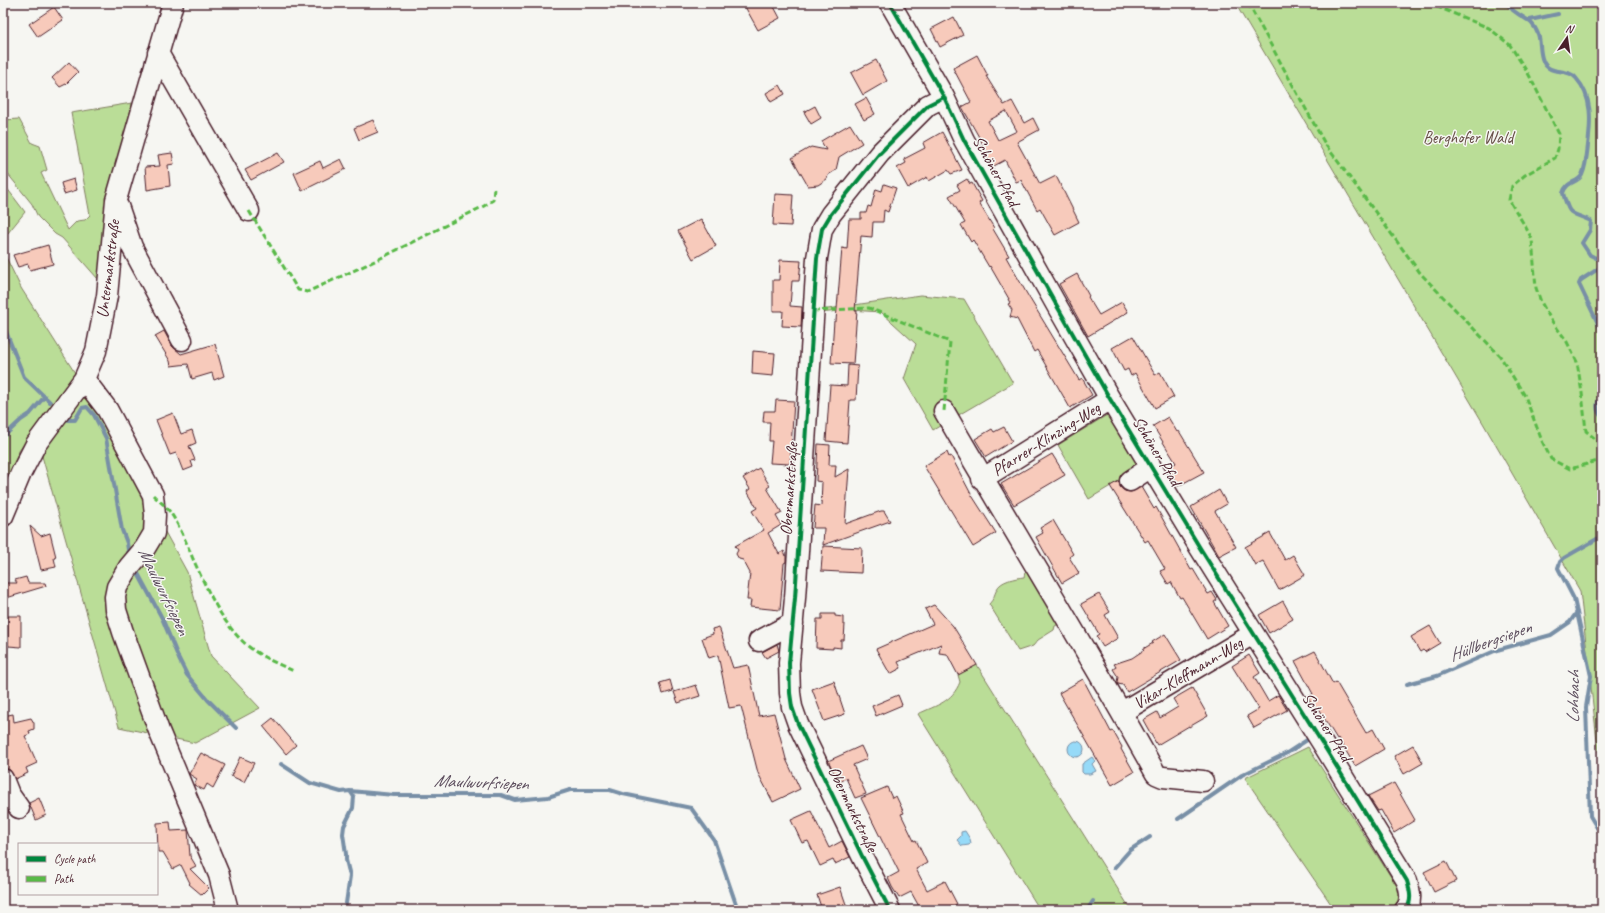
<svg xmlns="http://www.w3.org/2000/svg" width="1605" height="913" font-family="Caveat,sans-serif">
  <rect width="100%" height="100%" fill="#f6f6f2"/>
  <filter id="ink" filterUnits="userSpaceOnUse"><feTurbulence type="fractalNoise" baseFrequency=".025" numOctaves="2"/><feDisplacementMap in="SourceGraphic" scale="8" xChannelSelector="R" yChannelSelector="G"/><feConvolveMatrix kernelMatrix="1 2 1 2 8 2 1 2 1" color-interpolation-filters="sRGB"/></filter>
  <g filter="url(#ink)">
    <!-- green -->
    <path fill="#badd97" stroke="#827e61" d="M 1235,3 L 1602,3 L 1602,784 L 1580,591 L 1483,423 Z
      M 132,103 L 132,109 L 101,256 L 98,279 L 62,238 L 55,234 L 38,217 L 32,204 L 3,168 L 3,120 L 19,119 L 32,143 L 40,146 L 47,170 L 41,173 L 68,230 L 77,221 L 85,220 L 90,215 L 71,113 Z
      M 3,183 L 25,212 L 3,239 Z
      M 3,251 L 21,288 L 75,373 L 19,451 L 3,492 Z
      M 920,295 L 964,299 L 1013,383 L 933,430 L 904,379 L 916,344 L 881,312 L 850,310 L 819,313 L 820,309 L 828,309 Z
      M 83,398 L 88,398 L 93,401 L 187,572 L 211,656 L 260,708 L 195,743 L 119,727 L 40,449 L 74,404 Z
      M 1107,415 L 1113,418 L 1142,467 L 1089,499 L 1058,445 Z
      M 1027,571 L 1064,621 L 1055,626 L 1054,630 L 1038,640 L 1033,646 L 1018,651 L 989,604 C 994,599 994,595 997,589 C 1000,581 1015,578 1024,577 L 1025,572 Z
      M 977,665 L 1131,910 L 1040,910 L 918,714 C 937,705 952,702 960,682 L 958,675 Z
      M 1308,747 L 1398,888 L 1400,893 L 1396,906 L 1390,910 L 1335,910 L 1245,778 Z"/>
    <!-- water -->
    <path fill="#96daf8" stroke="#788fa6" d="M1068 749a8 8 0 1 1 16 0a8 8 0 1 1-16 0Z
      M 1092,757 L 1095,761 L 1092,764 L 1096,771 L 1090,774 L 1084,774 L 1082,772 L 1082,764 Z
      M 965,831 L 970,839 L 971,843 L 969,845 L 962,846 L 957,840 L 961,836 L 961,832 Z"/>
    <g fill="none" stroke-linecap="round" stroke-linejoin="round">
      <!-- stream -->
      <path stroke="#788fa6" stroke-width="4" d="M 1493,3 C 1497,3 1504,3 1508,5 C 1511,7 1512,10 1514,11 C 1525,20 1532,19 1538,34 C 1541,42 1539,52 1543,61 C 1549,76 1567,67 1576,78 C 1593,97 1591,122 1588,145 C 1587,154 1586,166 1582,175 C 1577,184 1567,180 1563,193 C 1570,218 1570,211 1591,221 L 1590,230 L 1582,243 L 1590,255 L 1602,261
        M 1530,20 L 1558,14
        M 1602,264 L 1601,267 L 1581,280 L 1579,284 L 1602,332
        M 3,324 L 24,377 L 50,402
        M 1602,391 C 1598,400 1594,410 1602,417
        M 68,420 L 75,420 L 82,408 L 87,407 L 94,415 L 106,438 L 122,530 L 127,543 L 129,557
        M 3,437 L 21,420 L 30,414 L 45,396
        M 1602,536 L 1564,558 L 1560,562 L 1558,568 L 1574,599 L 1591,676 L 1586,707 L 1590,816 L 1602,836
        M 135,568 L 162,618 L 179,659 L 187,675 L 208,700 L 236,728
        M 1407,684 L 1437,676 L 1497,650 L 1551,635 L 1570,622 L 1577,612
        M 281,764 L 310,783 L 341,792 L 350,791 L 394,795 L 501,795 L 515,800 L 548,797 L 570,790 L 610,790 L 623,794 L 691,808 L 714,840 L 738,910
        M 1178,819 L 1242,775 L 1287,753 L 1307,740
        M 1114,868 L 1130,850 L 1150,837
        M 345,910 L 350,876 L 346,860 L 346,854 L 343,834 L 344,826 L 353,808 L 354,797 L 350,791
        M 1087,910 L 1093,901"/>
    </g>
    <!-- building -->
    <path fill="#f7cabb" stroke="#4a1f2b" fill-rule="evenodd" d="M 743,3 L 772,3 L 780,18 L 758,30 Z
      M 54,7 L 63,20 L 38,37 L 29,24 Z
      M 954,17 L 963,35 L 940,47 L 931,29 Z
      M 977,55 L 988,76 L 986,76 L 1004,105 L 1012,101 L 1024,123 L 1033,118 L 1039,130 L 1017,142 L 1040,184 L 1056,176 L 1079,222 L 1055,235 L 1040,208 L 1037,210 L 1021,180 L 1016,182 L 1005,160 L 992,167 L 981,147 L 984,146 L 962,107 L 971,102 L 953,68 ZM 1006,111 L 1017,131 L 998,140 L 988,121 Z
      M 876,60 L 887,81 L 863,95 L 851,73 Z
      M 69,62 L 78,72 L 66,84 L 60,87 L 52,78 Z
      M 780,85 L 785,94 L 771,102 L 766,93 Z
      M 866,98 L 875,114 L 864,120 L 855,104 Z
      M 815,106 L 821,118 L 811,124 L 804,112 Z
      M 373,120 L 378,132 L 359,140 L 354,128 Z
      M 850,124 L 862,143 L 839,157 L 836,170 L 828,175 L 827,179 L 818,185 L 808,186 L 792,158 L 811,147 L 826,150 L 821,141 Z
      M 942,132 L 962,170 L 951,174 L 948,170 L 929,181 L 927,177 L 908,188 L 897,168 L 906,163 L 904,159 L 925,148 L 923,143 Z
      M 172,153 L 174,164 L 168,165 L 170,186 L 147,190 L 145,167 L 160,166 L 158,155 Z
      M 278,153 L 284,162 L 251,180 L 245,170 Z
      M 341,159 L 346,169 L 302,191 L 294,173 L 320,161 L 323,168 Z
      M 74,179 L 77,190 L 64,194 L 61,183 Z
      M 967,179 L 970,184 L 972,183 L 982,201 L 979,203 L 994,228 L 993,229 L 1009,256 L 1006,257 L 1027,294 L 1079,380 L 1082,378 L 1092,395 L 1070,408 L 1037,350 L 1034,352 L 1017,319 L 1010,317 L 1012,310 L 1008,304 L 1010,303 L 1008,299 L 1009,299 L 990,266 L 989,267 L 973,240 L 971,242 L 961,225 L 965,223 L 949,196 L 960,190 L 957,185 Z
      M 884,184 L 896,188 L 888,212 L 884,210 L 883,222 L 873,222 L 872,237 L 861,236 L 855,311 L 857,311 L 853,364 L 831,363 L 834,321 L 836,321 L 842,248 L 847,249 L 849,219 L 861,219 L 861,213 L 866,213 L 868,206 L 871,207 L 876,189 L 882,191 Z
      M 775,194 L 793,195 L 791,226 L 773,225 Z
      M 701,219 L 716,246 L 693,259 L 678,231 Z
      M 48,245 L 53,264 L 30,270 L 28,264 L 18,267 L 13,255 Z
      M 780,260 L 801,261 L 799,281 L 792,281 L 790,306 L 802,307 L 801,327 L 782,326 L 783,311 L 773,311 L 773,280 L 779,280 Z
      M 1077,274 L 1089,296 L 1088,297 L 1099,315 L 1122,302 L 1128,312 L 1088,336 L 1059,284 Z
      M 164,331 L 172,346 L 181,354 L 215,344 L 224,376 L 214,380 L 212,373 L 192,379 L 188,364 L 171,366 L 170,361 L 155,336 Z
      M 1133,336 L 1155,375 L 1160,372 L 1174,397 L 1155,408 L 1135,373 L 1131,376 L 1128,369 L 1124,371 L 1112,348 Z
      M 753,351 L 775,353 L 773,376 L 752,374 Z
      M 848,365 L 858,366 L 856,400 L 850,400 L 847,443 L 826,441 L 830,385 L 847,386 Z
      M 776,400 L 794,401 L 790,464 L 770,463 L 772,441 L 769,441 L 770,422 L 763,422 L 764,411 L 775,411 Z
      M 173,413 L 181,434 L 192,430 L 196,443 L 189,446 L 195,460 L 191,461 L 193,467 L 183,471 L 176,453 L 170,455 L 156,420 Z
      M 1168,417 L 1177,432 L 1179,431 L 1204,472 L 1178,486 L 1168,467 L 1176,463 L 1153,426 Z
      M 1004,427 L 1012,441 L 986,457 L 975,439 L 992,429 L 994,432 Z
      M 818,444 L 830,445 L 829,465 L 836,465 L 835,477 L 849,469 L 845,524 L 881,511 L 884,511 L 890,521 L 823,545 L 824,528 L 813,528 L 815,505 L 821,506 L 822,482 L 816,481 Z
      M 947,452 L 949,457 L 951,456 L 971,494 L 996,533 L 973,547 L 924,466 Z
      M 1052,454 L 1065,475 L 1014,505 L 1001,484 Z
      M 759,468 L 770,486 L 767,488 L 782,513 L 776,516 L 781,525 L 768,533 L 779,554 L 784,551 L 786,556 L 786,562 L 784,563 L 780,610 L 750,607 L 751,600 L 747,600 L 750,573 L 743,560 L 739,559 L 736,554 L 738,550 L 735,546 L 764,530 L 752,511 L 757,508 L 747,491 L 750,489 L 743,478 Z
      M 1119,481 L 1120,487 L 1125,491 L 1131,492 L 1141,487 L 1154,509 L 1156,507 L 1191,570 L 1193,569 L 1208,594 L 1212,592 L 1217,600 L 1214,602 L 1228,626 L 1207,639 L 1182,597 L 1180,598 L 1171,582 L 1168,584 L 1160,571 L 1165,569 L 1148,540 L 1145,542 L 1110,486 Z
      M 1219,490 L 1227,504 L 1215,511 L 1236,547 L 1219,556 L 1191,507 Z
      M 1053,520 L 1073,554 L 1069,557 L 1079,573 L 1062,583 L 1036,537 L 1043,533 L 1040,528 Z
      M 30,526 L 41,536 L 50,533 L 56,557 L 54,558 L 56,567 L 41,570 Z
      M 1270,533 L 1285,560 L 1293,555 L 1305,575 L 1279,590 L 1263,561 L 1255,565 L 1245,547 Z
      M 823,546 L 862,548 L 861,573 L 821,571 Z
      M 26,577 L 28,583 L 45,583 L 46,586 L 3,599 L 3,583 L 17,583 L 15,580 Z
      M 1099,594 L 1110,612 L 1105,615 L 1118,638 L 1103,647 L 1096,636 L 1099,634 L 1081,604 Z
      M 1283,601 L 1293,619 L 1269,633 L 1259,615 Z
      M 934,605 L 953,626 L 977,665 L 958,675 L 947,654 L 939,653 L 941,644 L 898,662 L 901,668 L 890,674 L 876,649 L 933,624 L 925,609 Z
      M 822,614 L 835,614 L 835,616 L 843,617 L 843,624 L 845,624 L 844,640 L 841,640 L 841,648 L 833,647 L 833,649 L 816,648 L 817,619 L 822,619 Z
      M 8,616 L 21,616 L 21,647 L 8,646 Z
      M 1430,626 L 1440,643 L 1425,652 L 1423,650 L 1420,652 L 1411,637 Z
      M 719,627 L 733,668 L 748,665 L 759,716 L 774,713 L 786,759 L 800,789 L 773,802 L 758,773 L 741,706 L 729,708 L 718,655 L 709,658 L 702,638 L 713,634 L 712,629 Z
      M 1165,634 L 1181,660 L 1127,692 L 1123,685 L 1118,684 L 1117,682 L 1118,677 L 1113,669 L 1116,667 L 1114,664 L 1132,658 L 1144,650 L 1143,649 L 1153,643 L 1152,642 Z
      M 777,644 L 779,651 L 766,658 L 762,652 Z
      M 1315,651 L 1333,684 L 1336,682 L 1366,733 L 1373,729 L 1384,749 L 1355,766 L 1338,738 L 1337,739 L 1319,710 L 1316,711 L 1308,697 L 1313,694 L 1295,661 Z
      M 1249,655 L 1260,673 L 1254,677 L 1268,701 L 1278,695 L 1287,710 L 1254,728 L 1247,716 L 1259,709 L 1232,666 Z
      M 1083,679 L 1111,732 L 1113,731 L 1122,747 L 1121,749 L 1134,772 L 1112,785 L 1059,693 Z
      M 670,680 L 673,691 L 663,694 L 660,683 Z
      M 834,681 L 845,714 L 824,721 L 812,689 Z
      M 696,685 L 700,696 L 678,703 L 674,692 Z
      M 1192,688 L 1208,716 L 1189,727 L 1189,726 L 1157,745 L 1143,720 L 1157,712 L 1160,718 L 1178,707 L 1173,699 Z
      M 898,695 L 902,705 L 876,716 L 872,706 Z
      M 13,714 L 14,722 L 31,718 L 34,723 L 34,729 L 29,731 L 30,734 L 25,736 L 37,763 L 26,768 L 28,773 L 15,779 L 10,770 L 3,768 L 3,716 Z
      M 273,718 L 296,745 L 286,754 L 263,726 Z
      M 1413,745 L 1423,763 L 1404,774 L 1394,756 Z
      M 861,746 L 867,759 L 853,765 L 866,794 L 855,798 L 846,778 L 839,782 L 828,761 Z
      M 201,753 L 225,765 L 213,788 L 207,784 L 204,790 L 194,785 L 197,779 L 189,774 Z
      M 240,757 L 254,763 L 244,782 L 231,776 Z
      M 1394,783 L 1415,820 L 1394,833 L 1381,810 L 1378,811 L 1368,796 Z
      M 887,787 L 892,798 L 896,796 L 904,813 L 901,814 L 914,841 L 916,840 L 927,863 L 916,869 L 927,890 L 945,881 L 957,904 L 944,910 L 921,910 L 911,892 L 899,898 L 892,887 L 888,878 L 899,872 L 887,848 L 886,849 L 861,798 Z
      M 39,798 L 46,815 L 36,820 L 29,803 Z
      M 811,811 L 829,848 L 842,841 L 850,857 L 835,864 L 833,860 L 820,866 L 808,841 L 802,843 L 791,820 Z
      M 170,822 L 171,831 L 188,830 L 190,856 L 196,866 L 190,869 L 209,888 L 202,895 L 189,884 L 190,883 L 181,865 L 173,869 L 163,852 L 158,852 L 157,823 Z
      M 1446,861 L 1456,881 L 1434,892 L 1424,872 Z
      M 840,887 L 848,910 L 822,910 L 817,895 Z"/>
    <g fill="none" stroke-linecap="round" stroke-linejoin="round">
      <defs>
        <path id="minor" d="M 890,3 L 944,97 L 964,140 L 1057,306 L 1110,399 L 1200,548 L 1324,746 L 1407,881 C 1410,891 1413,902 1405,910
          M 158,53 L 249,211
          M 118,206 L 132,247 L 182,340
          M 84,379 L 107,409 L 153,495 L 155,515 L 154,533 L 145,548 L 129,567 L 117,587 L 115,597 L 116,610 L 123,632 L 159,731 L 219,875 L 228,910
          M 944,411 C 1014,532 1088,651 1156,774 L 1163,777 L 1203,781
          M 982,479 L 1110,399
          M 1130,481 L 1151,467
          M 3,516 L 21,473 L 36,444 L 84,379 L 96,351 L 107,296 L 116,200 L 173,3
          M 759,641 L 793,623
          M 1122,712 L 1253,634
          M 3,779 L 9,794 L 19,808
          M 890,910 L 863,858 L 798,724 L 792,707 L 790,693 L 789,663 L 795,598 L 817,258 L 822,229 L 831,214 L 880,153 L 928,105 L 944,97"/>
      </defs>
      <!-- minor casing -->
      <use href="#minor" stroke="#4a1f2b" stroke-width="23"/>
      <!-- minor -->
      <use href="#minor" stroke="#f6f6f2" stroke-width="20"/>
      <!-- quiet -->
      <path stroke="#58b947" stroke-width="3" stroke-dasharray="6 3" stroke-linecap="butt" d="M 1248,3 L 1325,144 L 1421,274 L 1500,356 L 1525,396 L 1542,441 L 1551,459 L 1570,469 L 1601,460 L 1602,459
        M 1428,3 L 1489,28 L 1510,45 L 1529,75 L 1559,134 L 1558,149 L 1555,158 L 1525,175 L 1512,186 L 1509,200 L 1525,226 L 1532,239 L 1536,288 L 1541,302 L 1551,320 L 1566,340 L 1577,362 L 1582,393 L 1586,431 L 1599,442 L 1602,442
        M 249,211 L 298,290 L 307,292 L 381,258 L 484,206 L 493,200 L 494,187
        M 813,311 L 869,308 L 950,342 L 944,411
        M 153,495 C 157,499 162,503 166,507 C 177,519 187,544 193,559 C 208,591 224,629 253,650 C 266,659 280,665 294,671"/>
      <defs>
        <path id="cycleway" d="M 890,3 L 944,97 L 964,140 L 1057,306 L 1110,399 L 1200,548 L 1324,746 L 1407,881 C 1410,891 1413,902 1405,910
          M 890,910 L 863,858 L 798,724 L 792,707 L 790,693 L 789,663 L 795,598 L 817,258 L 822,229 L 831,214 L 880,153 L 928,105 L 944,97"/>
      </defs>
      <!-- cycleway casing -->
      <use href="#cycleway" stroke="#f6f6f2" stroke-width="6"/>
      <!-- cycleway -->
      <use href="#cycleway" stroke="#00873e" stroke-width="4"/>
    </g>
  </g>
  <g text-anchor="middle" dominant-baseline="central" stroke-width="3" stroke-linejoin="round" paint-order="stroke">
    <!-- park labels -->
    <g font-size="17" fill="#664e46" stroke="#f6f6f2">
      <text x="1468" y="137">Berghofer Wald</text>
    </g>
    <!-- street labels -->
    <g font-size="17" fill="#4a1f2b" stroke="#f6f6f2">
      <text transform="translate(996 171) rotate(61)">Schöner Pfad</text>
      <text transform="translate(108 269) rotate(-83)">Untermarkstraße</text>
      <text transform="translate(1046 439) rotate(-32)">Pfarrer-Klinzing-Weg</text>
      <text transform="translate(1157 451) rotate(59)">Schöner Pfad</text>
      <text transform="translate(789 489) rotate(-86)">Obermarkstraße</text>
      <text transform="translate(1188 673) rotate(-31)">Vikar-Kleffmann-Weg</text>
      <text transform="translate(1327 727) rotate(58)">Schöner Pfad</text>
      <text transform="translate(853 809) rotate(64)">Obermarkstraße</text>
    </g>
    <!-- water labels -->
    <g font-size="18" font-style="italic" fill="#5d4e5e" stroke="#f6f6f2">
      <text transform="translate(164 591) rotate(64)">Maulwurfsiepen</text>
      <text transform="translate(1490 641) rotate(-20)">Hüllbergsiepen</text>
      <text transform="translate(1573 697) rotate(-89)">Lohbach</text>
      <text transform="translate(481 782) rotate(2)">Maulwurfsiepen</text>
    </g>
  </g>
  <!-- margin -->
  <rect width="1605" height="913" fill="none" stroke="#f6f6f2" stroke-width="16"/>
  <rect x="8" y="8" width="1589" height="897" fill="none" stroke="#4a1f2b" stroke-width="1.5" filter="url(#ink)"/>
  <!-- legend -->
  <rect x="18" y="843" width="140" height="52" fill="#f6f6f2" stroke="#b1a0a2"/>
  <rect x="26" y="856" width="20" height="6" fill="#00873e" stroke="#b1a0a2"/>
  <text x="54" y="863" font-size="12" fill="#4a1f2b">Cycle path</text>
  <rect x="26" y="876" width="20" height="6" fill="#58b947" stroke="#b1a0a2"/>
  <text x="54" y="883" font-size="12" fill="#4a1f2b">Path</text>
  <!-- north arrow -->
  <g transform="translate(1567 38) rotate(13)" stroke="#f6f6f2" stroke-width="3" paint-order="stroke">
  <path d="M0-3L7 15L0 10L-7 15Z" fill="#4a1f2b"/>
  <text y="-6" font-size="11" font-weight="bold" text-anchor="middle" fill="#4a1f2b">N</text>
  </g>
</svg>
